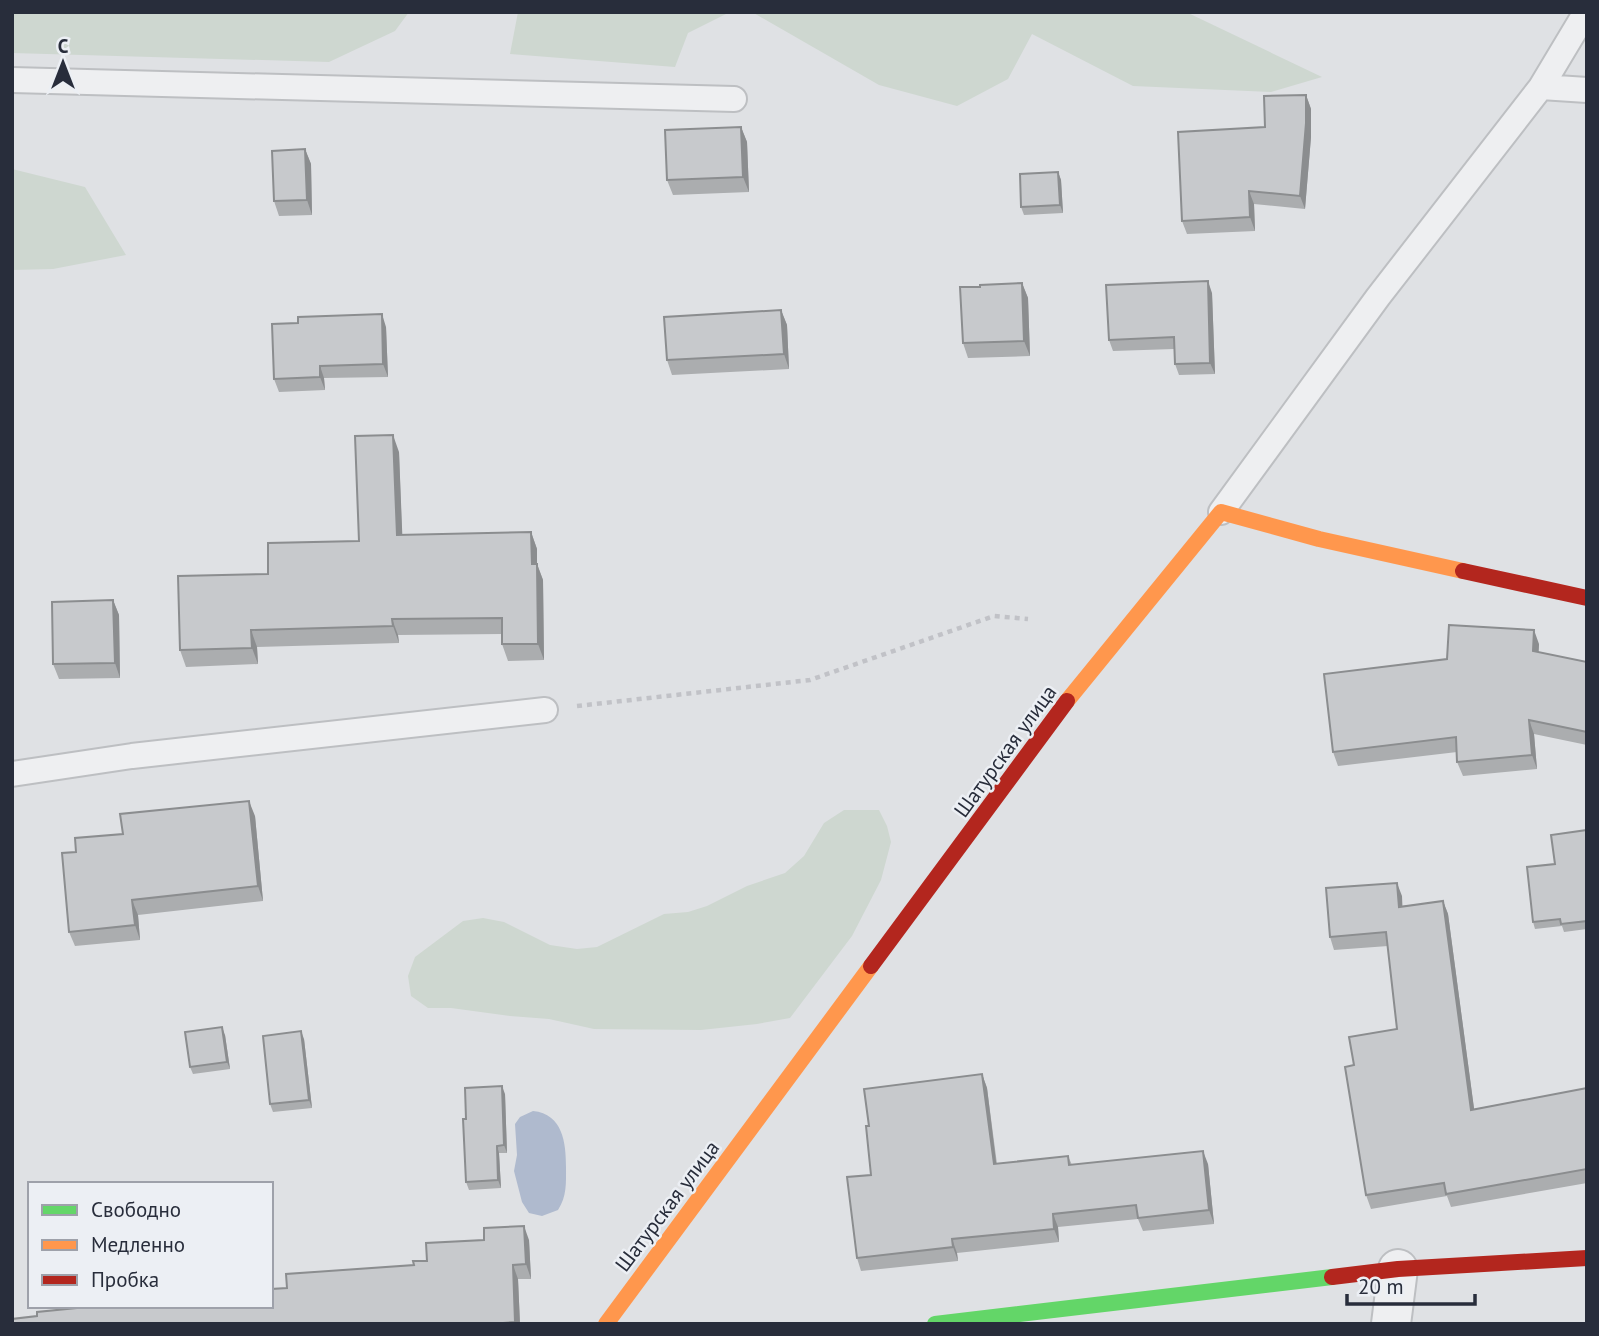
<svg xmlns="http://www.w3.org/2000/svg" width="1599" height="1336" font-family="'PT Sans',sans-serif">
  <rect width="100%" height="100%" fill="#dfe1e4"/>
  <!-- green -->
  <path fill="#ced7d0" d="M 12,12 L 409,12 L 395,31 L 329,62 L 12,53 Z
    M 518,12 L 730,12 L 688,33 L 675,67 L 510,54 Z
    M 752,12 L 1186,12 L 1322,77 L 1271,92 L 1133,86 L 1032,34 L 1008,79 L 957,106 L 879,85 Z
    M 12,169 L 85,187 L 126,255 L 53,269 L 12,270 Z
    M 844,810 L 879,810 L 887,826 L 891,842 L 881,880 L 852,936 L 790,1018 L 757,1024 L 701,1030 L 594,1029 L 549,1019 L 510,1016 L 451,1008 L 428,1008 L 411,996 L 408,976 L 415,957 L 463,921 L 483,918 L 504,922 L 550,945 L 577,949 L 597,947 L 664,914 L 688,912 L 707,906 L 747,886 L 785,873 L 804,856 L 824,823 Z"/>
  <!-- water -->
  <path fill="#afbace" d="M 533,1111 C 563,1114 566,1143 566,1167 C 566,1183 567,1196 558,1210 L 542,1216 L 529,1213 L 522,1202 L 514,1171 L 517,1155 L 515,1124 L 520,1117 Z"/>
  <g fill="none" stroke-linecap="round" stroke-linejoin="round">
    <defs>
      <path id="lane" d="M 12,80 L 734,99
        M 1541,87 L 1586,12
        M 1221,512 L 1378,297 L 1541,87 L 1587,90
        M 12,774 L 132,756 L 545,710"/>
      <path id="street" d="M 1391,1324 L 1398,1269"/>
    </defs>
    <!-- lane casing -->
    <use href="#lane" stroke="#bdbfc2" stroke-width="28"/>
    <!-- street casing -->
    <use href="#street" stroke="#bdbfc2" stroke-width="42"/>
    <!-- path -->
    <path stroke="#c1c2c7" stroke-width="4.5" stroke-dasharray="5 5" stroke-linecap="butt" d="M 577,706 L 810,680 L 994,616 L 1028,619"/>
    <!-- lane -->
    <use href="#lane" stroke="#eeeff1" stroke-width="24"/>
    <!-- street -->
    <use href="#street" stroke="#eeeff1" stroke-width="38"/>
    <!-- fast -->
    <path stroke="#63d668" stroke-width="16" d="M 935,1324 L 1332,1277"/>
    <!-- slow -->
    <path stroke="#ff974d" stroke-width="16" d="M 1067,701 L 1221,512 L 1319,539 L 1463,571
      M 606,1324 L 871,966"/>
    <!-- jam -->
    <path stroke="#b3261e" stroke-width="16" d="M 1463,571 L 1587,598
      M 871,966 L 1067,701
      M 1332,1277 L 1398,1269 L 1587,1258"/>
  </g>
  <!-- wall -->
  <path fill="#abadaf" d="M 1306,95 L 1311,109 L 1311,137 L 1305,209 L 1254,204 L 1255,231 L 1187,234 L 1182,221 L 1265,127 Z
    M 741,127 L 747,142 L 749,192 L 673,195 L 667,180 Z
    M 305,149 L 311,164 L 312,215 L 279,216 L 274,201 Z
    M 1058,172 L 1061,180 L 1063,213 L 1024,215 L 1021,207 Z
    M 1022,283 L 1028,298 L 1030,356 L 968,358 L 963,343 L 980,287 Z
    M 1212,293 L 1215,374 L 1179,375 L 1175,364 L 1174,349 L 1113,351 L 1109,340 Z
    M 781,310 L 787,325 L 789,369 L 672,375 L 667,360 Z
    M 386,327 L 388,377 L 324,378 L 325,390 L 279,392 L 274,379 Z
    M 399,452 L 402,535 L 531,532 L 537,549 L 537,564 L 543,580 L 544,660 L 508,661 L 502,644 L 502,634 L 398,635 L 399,643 L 257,647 L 258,664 L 186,667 L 180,650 L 268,574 L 359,541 Z
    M 113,600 L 119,615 L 120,678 L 59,679 L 53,664 Z
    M 1539,644 L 1538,653 L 1587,662 L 1587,745 L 1534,734 L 1537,769 L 1463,776 L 1457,762 L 1457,752 L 1338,766 L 1333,752 L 1447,659 Z
    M 255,816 L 263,901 L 138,915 L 140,940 L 75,946 L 69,932 L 76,852 L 123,834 Z
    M 1587,830 L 1587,929 L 1564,932 L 1562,926 L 1535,929 L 1533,922 L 1555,864 Z
    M 1402,896 L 1402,906 L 1443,901 L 1448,914 L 1474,1109 L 1587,1088 L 1587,1183 L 1451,1207 L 1447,1196 L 1371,1209 L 1366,1195 L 1354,1065 L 1397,1029 L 1388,946 L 1334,950 L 1330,937 Z
    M 225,1035 L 230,1069 L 193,1074 L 190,1067 Z
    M 304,1039 L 312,1108 L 273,1112 L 270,1104 Z
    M 982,1074 L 987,1088 L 997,1164 L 1068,1156 L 1072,1165 L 1208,1164 L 1214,1224 L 1143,1231 L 1138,1219 L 1058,1227 L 1059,1242 L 957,1253 L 958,1261 L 861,1271 L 857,1258 L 871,1175 Z
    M 505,1094 L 507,1153 L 499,1153 L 501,1188 L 469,1190 L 466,1182 L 466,1119 Z
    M 529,1240 L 531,1279 L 518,1279 L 520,1324 L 12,1324 L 37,1316 L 271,1306 L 287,1288 L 414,1265 L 427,1261 Z"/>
  <!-- shaded-wall -->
  <path fill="#8b8d8f" d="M 1306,95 L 1311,109 L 1311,137 L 1305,209 L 1300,196 Z
    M 741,127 L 747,142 L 749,192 L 743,177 Z
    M 305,149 L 311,164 L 312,215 L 307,200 Z
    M 1058,172 L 1061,180 L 1063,213 L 1060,205 Z
    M 1249,191 L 1254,204 L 1255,231 L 1250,217 Z
    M 1208,281 L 1212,293 L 1215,374 L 1210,363 Z
    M 1022,283 L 1028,298 L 1030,356 L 1024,341 Z
    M 781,310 L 787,325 L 789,369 L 784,354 Z
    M 382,314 L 386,327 L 388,377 L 383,364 Z
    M 320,366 L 324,378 L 325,390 L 320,377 Z
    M 393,435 L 399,452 L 403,552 L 397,535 Z
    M 531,532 L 537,549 L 537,564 L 543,580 L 544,660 L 538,644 L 532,564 Z
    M 113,600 L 119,615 L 120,678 L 115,663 Z
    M 392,619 L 398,635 L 399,643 L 393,626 Z
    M 251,630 L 257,647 L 258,664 L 252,648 Z
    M 1534,630 L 1539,644 L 1538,666 L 1533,651 Z
    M 1529,720 L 1534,734 L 1537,769 L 1532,755 Z
    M 249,801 L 255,816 L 263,901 L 258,886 Z
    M 1397,883 L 1402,896 L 1403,920 L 1399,907 Z
    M 132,900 L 138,915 L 140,940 L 135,925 Z
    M 1443,901 L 1448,914 L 1476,1123 L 1471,1110 Z
    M 222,1027 L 225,1035 L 230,1069 L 227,1062 Z
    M 301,1031 L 304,1039 L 312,1108 L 309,1100 Z
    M 982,1074 L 987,1088 L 998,1178 L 994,1164 Z
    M 502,1086 L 505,1094 L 507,1153 L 504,1145 Z
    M 497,1146 L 499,1153 L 501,1188 L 498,1180 Z
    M 1203,1151 L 1208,1164 L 1214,1224 L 1209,1210 Z
    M 1053,1214 L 1058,1227 L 1059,1242 L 1054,1229 Z
    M 524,1226 L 529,1240 L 531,1279 L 526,1264 Z
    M 952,1239 L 957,1253 L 958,1261 L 953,1247 Z
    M 513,1265 L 518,1279 L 520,1324 L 516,1324 L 515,1322 Z"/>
  <!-- building -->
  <path fill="#c7c9cc" stroke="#8b8d8f" stroke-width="2" d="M 1306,95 L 1306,123 L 1300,196 L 1249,191 L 1250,217 L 1182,221 L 1178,132 L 1265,127 L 1264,96 Z
    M 741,127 L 743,177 L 667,180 L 665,130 Z
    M 305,149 L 307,200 L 274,201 L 272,151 Z
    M 1058,172 L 1060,205 L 1021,207 L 1020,174 Z
    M 1208,281 L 1210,363 L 1175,364 L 1174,337 L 1109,340 L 1106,285 Z
    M 1022,283 L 1024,341 L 963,343 L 960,287 L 980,287 L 980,285 Z
    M 781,310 L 784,354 L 667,360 L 664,317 Z
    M 382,314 L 383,364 L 320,366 L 320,377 L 274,379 L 272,324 L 298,323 L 298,317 Z
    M 393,435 L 397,535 L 531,532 L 532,564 L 537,564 L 538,644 L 502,644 L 502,618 L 392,619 L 393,626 L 251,630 L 252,648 L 180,650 L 178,576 L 268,574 L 268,543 L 359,541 L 355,436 Z
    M 113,600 L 115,663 L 53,664 L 52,602 Z
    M 1449,625 L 1534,630 L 1533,651 L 1587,662 L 1587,732 L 1529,720 L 1532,755 L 1457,762 L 1456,737 L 1333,752 L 1324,674 L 1447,659 Z
    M 249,801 L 258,886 L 132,900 L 135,925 L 69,932 L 62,853 L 76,852 L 75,838 L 123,834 L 120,814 Z
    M 1587,830 L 1587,921 L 1561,924 L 1560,919 L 1533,922 L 1527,867 L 1555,864 L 1551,835 Z
    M 1397,883 L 1399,907 L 1443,901 L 1471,1110 L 1587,1088 L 1587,1169 L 1446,1194 L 1444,1183 L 1366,1195 L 1345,1067 L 1354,1065 L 1349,1037 L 1397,1029 L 1386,932 L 1330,937 L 1326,888 Z
    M 222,1027 L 227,1062 L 190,1067 L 185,1032 Z
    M 301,1031 L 309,1100 L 270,1104 L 263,1036 Z
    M 982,1074 L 994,1164 L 1068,1156 L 1069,1165 L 1203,1151 L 1209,1210 L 1138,1218 L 1136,1205 L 1053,1214 L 1054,1229 L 952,1239 L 953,1247 L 857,1258 L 847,1177 L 871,1175 L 866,1126 L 869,1126 L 864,1089 Z
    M 502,1086 L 504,1145 L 497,1146 L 498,1180 L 466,1182 L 463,1119 L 466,1119 L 465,1088 Z
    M 524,1226 L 526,1264 L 513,1265 L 515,1322 L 489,1324 L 12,1324 L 12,1319 L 37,1316 L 37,1312 L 97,1306 L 271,1306 L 271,1289 L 287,1288 L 286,1274 L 414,1265 L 413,1261 L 427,1261 L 426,1243 L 484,1240 L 484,1228 Z"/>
  <g text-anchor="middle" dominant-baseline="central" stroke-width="5" stroke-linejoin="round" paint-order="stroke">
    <!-- street labels -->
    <g font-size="21" fill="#282d3b" stroke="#eceff4">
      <text transform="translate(1005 751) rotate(-54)">Шатурская улица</text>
      <text transform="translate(667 1206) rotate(-53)">Шатурская улица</text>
    </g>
  </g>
  <!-- border -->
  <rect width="1599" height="1336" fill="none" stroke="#282d3b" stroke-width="28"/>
  <!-- legend -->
  <rect x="28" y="1182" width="245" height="126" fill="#eceff4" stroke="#9ea1aa" stroke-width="2"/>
  <rect x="42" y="1205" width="35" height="10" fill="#63d668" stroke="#9ea1aa" stroke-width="2"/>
  <text x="91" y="1217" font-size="21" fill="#282d3b">Свободно</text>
  <rect x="42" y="1240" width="35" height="10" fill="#ff974d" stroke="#9ea1aa" stroke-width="2"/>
  <text x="91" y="1252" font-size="21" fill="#282d3b">Медленно</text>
  <rect x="42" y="1275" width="35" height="10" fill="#b3261e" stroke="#9ea1aa" stroke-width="2"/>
  <text x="91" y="1287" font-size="21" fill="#282d3b">Пробка</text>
  <!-- north arrow -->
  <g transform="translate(63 63)" stroke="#eceff4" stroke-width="5" paint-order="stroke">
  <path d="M0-5L12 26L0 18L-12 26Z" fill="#282d3b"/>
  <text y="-10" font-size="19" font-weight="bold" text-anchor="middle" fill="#282d3b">С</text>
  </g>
  <!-- scale -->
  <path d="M1347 1294v10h128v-10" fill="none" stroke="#282d3b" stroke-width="3.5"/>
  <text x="1358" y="1294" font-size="21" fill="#282d3b" stroke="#eceff4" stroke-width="5" paint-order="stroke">20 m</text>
</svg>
